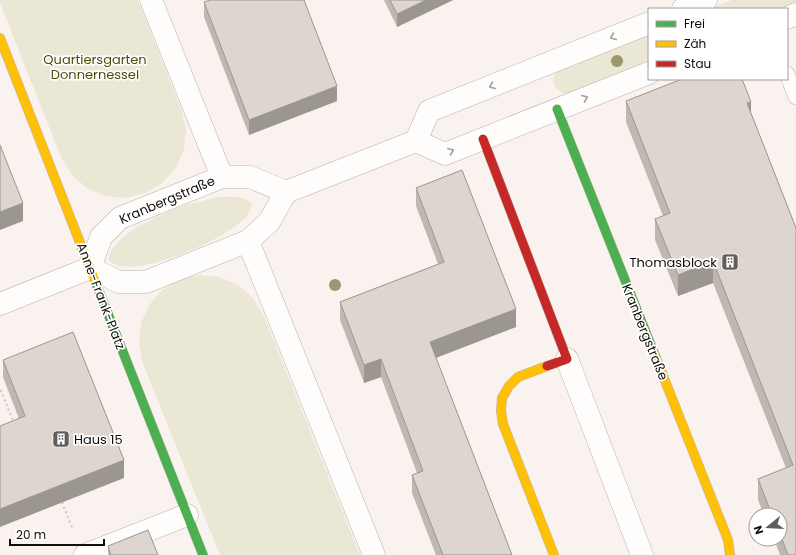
<svg xmlns="http://www.w3.org/2000/svg" width="796" height="555" font-family="Poppins,sans-serif">
  <rect width="100%" height="100%" fill="#faf2ee"/>
  <!-- green -->
  <path fill="#eae7d5" d="M 0,0 L 138,0 L 181,109 L 186,129 L 184,149 L 176,168 L 162,183 L 145,193 L 125,198 L 105,196 L 87,188 L 72,175 L 61,157 L 0,3 Z
    M 732,0 L 796,0 L 796,2 L 785,9 L 710,9 Z
    M 649,33 L 649,63 L 568,94 C 554,93 549,80 558,70 Z
    M 219,197 C 231,197 242,195 252,203 C 251,209 249,215 244,219 C 233,229 216,239 203,245 C 185,254 132,274 114,264 C 112,263 111,262 109,260 C 109,260 109,254 110,254 C 116,233 166,212 186,205 C 196,202 208,200 219,197 Z
    M 199,275 L 219,277 L 238,285 L 253,298 L 264,316 L 360,555 L 220,555 L 143,364 L 139,344 L 141,323 L 149,305 L 162,290 L 180,279 Z"/>
  <g fill="none" stroke-linecap="round" stroke-linejoin="round">
    <defs>
      <path id="lane" d="M 787,74 L 796,97"/>
      <path id="street" d="M 151,0 L 222,177
        M 683,9 L 706,0
        M 787,18 L 796,14
        M 416,141 L 445,154 L 649,73
        M 222,177 L 250,177 L 286,192 L 269,222 L 248,241 L 146,282 L 119,282 L 90,268 L 101,237 L 120,218 Z
        M 286,192 L 416,141 L 429,111 L 649,23
        M 248,241 L 374,555
        M 0,304 L 90,268
        M 567,359 L 642,555
        M 85,555 L 187,515"/>
      <path id="fast" d="M 557,109 L 656,358
        M 95,281 L 203,555"/>
      <path id="slow" d="M 0,38 L 95,281
        M 656,358 L 728,540 L 730,555
        M 547,366 L 518,377 L 509,386 L 502,398 L 501,411 L 503,424 L 554,555"/>
      <path id="jam" d="M 483,139 L 567,359 L 547,366"/>
    </defs>
    <!-- lane casing -->
    <use href="#lane" stroke="#b9b3b0" stroke-width="16"/>
    <!-- street casing -->
    <use href="#street" stroke="#b9b3b0" stroke-width="23"/>
    <!-- fast casing -->
    <use href="#fast" stroke="#b9b3b0" stroke-width="10"/>
    <!-- slow casing -->
    <use href="#slow" stroke="#b9b3b0" stroke-width="10"/>
    <!-- jam casing -->
    <use href="#jam" stroke="#b9b3b0" stroke-width="10"/>
    <!-- path -->
    <path stroke="#d0cece" stroke-width="2.5" stroke-dasharray="2 3" stroke-linecap="butt" d="M 0,391 L 1,391 L 14,423
      M 62,502 L 73,530"/>
    <!-- lane -->
    <use href="#lane" stroke="#fefdfc" stroke-width="15"/>
    <!-- street -->
    <use href="#street" stroke="#fefdfc" stroke-width="22"/>
    <!-- fast -->
    <use href="#fast" stroke="#4caf50" stroke-width="9"/>
    <!-- slow -->
    <use href="#slow" stroke="#ffc107" stroke-width="9"/>
    <!-- jam -->
    <use href="#jam" stroke="#c62828" stroke-width="9"/>
  </g>
  <!-- trees -->
  <g fill="#9b9770">
    <circle cx="617" cy="61" r="6"/>
    <circle cx="335" cy="285" r="6"/>
  </g>
  <!-- wall -->
  <path fill="#bfb8b1" d="M 384,0 L 453,0 L 397,27 Z
    M 204,2 L 337,101 L 249,135 L 204,17 Z
    M 626,101 L 751,113 L 796,228 L 796,555 L 780,555 L 774,539 L 780,539 L 780,515 L 764,515 L 758,500 L 758,479 L 786,468 L 713,283 L 678,296 L 655,240 L 655,219 L 663,216 L 626,122 Z
    M 416,188 L 516,327 L 436,358 L 512,555 L 436,555 L 412,493 L 412,475 L 417,473 L 381,377 L 364,383 L 340,320 L 340,302 L 438,264 L 416,206 Z
    M 3,360 L 124,478 L 19,419 L 3,377 Z
    M 108,546 L 158,555 L 108,555 Z"/>
  <!-- shaded-wall -->
  <path fill="#9b9690" d="M 426,0 L 453,0 L 397,27 L 397,14 Z
    M 337,86 L 337,101 L 249,135 L 249,120 Z
    M 751,102 L 751,123 L 747,103 Z
    M 23,203 L 23,221 L 0,230 L 0,212 Z
    M 713,261 L 713,283 L 678,296 L 678,275 Z
    M 516,309 L 516,327 L 430,360 L 430,342 Z
    M 381,359 L 381,377 L 364,383 L 364,365 Z
    M 124,460 L 124,478 L 0,527 L 0,509 Z"/>
  <!-- building -->
  <path fill="#ded6ce" stroke="#9b9690" d="M 210,0 L 304,0 L 337,86 L 249,120 L 204,2 Z
    M 390,0 L 426,0 L 397,14 Z
    M 682,79 L 742,79 L 751,102 L 747,103 L 796,228 L 796,555 L 788,555 L 780,534 L 780,515 L 772,515 L 758,479 L 793,465 L 713,261 L 678,275 L 655,219 L 670,213 L 626,101 Z
    M 0,145 L 23,203 L 0,212 Z
    M 462,170 L 516,309 L 430,342 L 512,555 L 443,555 L 412,475 L 423,471 L 381,359 L 364,365 L 340,302 L 444,262 L 416,188 Z
    M 73,332 L 124,460 L 0,509 L 0,426 L 25,416 L 3,360 Z
    M 148,530 L 158,555 L 111,555 L 108,546 Z"/>
  <!-- one-way arrows -->
  <defs><path id="oneway-chevron" d="M-2-3.5L2.5 0L-2 3.5" fill="none" stroke-width="1.6" stroke-linecap="round" stroke-linejoin="round"/></defs>
  <g stroke="#a09d9c">
    <use href="#oneway-chevron" transform="translate(613 37) rotate(158)"/>
    <use href="#oneway-chevron" transform="translate(492 86) rotate(158)"/>
    <use href="#oneway-chevron" transform="translate(585 98) rotate(-22)"/>
    <use href="#oneway-chevron" transform="translate(451 151) rotate(-21)"/>
  </g>
  <!-- icons -->
  <defs>
    <symbol id="building-square" viewBox="-11 -11 22 22"><rect x="-9" y="-9" width="18" height="18" rx="4" fill="#635d5a" stroke="#fff"/><path d="M-4-6H4V6H1V3H-1V6H-4ZM-2.5-4.3h1.7v1.8h-1.7ZM.8-4.3h1.7v1.8H.8ZM-2.5-1h1.7V.8h-1.7ZM.8-1h1.7V.8H.8Z" fill="#fff"/></symbol>
  </defs>
  <g fill-rule="evenodd">
    <use href="#building-square" x="720" y="252" width="20" height="20"/>
    <use href="#building-square" x="51" y="429" width="20" height="20"/>
  </g>
  <g text-anchor="middle" dominant-baseline="central" stroke-width="3.5" stroke-linejoin="round" paint-order="stroke">
    <!-- park labels -->
    <g font-size="13" fill="#4e4d09" stroke="#fff">
      <text x="95" y="59">Quartiersgarten<tspan x="95" dy="15">Donnernessel</tspan></text>
    </g>
    <!-- street labels -->
    <g font-size="13" fill="#120d0b" stroke="#fff">
      <text transform="translate(167 200) rotate(-23)">Kranbergstraße</text>
      <text transform="translate(101 296) rotate(69)">Anne-Frank-Platz</text>
      <text transform="translate(645 332) rotate(68)">Kranbergstraße</text>
    </g>
    <!-- poi labels -->
    <g font-size="13" fill="#120d0b" stroke="#fff" text-anchor="end">
      <text x="717" y="262">Thomasblock</text>
      <text x="74" y="439" text-anchor="start">Haus 15</text>
    </g>
  </g>
  <!-- legend -->
  <rect x="648" y="8" width="140" height="72" fill="#ffffff" stroke="#a09e9d"/>
  <rect x="656" y="21" width="20" height="6" fill="#4caf50" stroke="#a09e9d"/>
  <text x="684" y="28" font-size="12" fill="#120d0b">Frei</text>
  <rect x="656" y="41" width="20" height="6" fill="#ffc107" stroke="#a09e9d"/>
  <text x="684" y="48" font-size="12" fill="#120d0b">Zäh</text>
  <rect x="656" y="61" width="20" height="6" fill="#c62828" stroke="#a09e9d"/>
  <text x="684" y="68" font-size="12" fill="#120d0b">Stau</text>
  <!-- north arrow -->
  <g transform="translate(768 527) rotate(252)"><circle r="19" fill="#ffffff" stroke="#a09e9d"/>
  <path d="M0-3L7 15L0 10L-7 15Z" fill="#635d5a"/>
  <text y="-6" font-size="11" font-weight="bold" text-anchor="middle" fill="#120d0b">N</text>
  </g>
  <!-- scale -->
  <path d="M10 539v6h94v-6" fill="none" stroke="#120d0b" stroke-width="2"/>
  <text x="16" y="539" font-size="12" fill="#120d0b" stroke="#ffffff" stroke-width="3" paint-order="stroke">20 m</text>
</svg>
